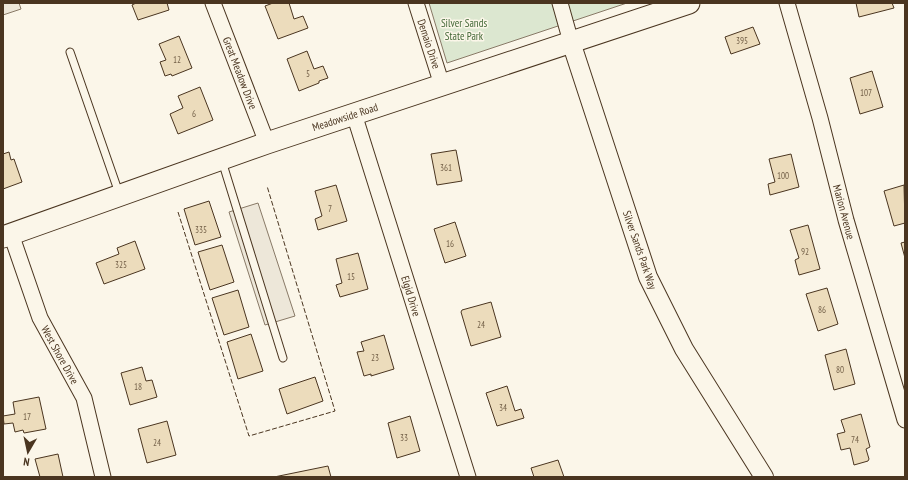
<svg xmlns="http://www.w3.org/2000/svg" width="908" height="480" font-family="'PT Sans Narrow',sans-serif">
  <rect width="100%" height="100%" fill="#fbf6e9"/>
  <!-- green -->
  <path fill="#dce7d0" stroke="#887966" d="M 429,3 L 627,3 L 447,63 Z"/>
  <!-- parking -->
  <path fill="#ede7d9" stroke="#887966" d="M 3,3 L 19,3 L 21,9 L 3,15 Z
    M 258,203 L 295,316 L 265,325 L 229,212 Z"/>
  <!-- building -->
  <path fill="#ecdcbc" stroke="#4a3520" d="M 136,3 L 167,3 L 169,10 L 138,20 L 132,5 Z
    M 273,3 L 289,3 L 294,19 L 303,16 L 308,28 L 278,39 L 265,6 Z
    M 856,3 L 892,3 L 894,8 L 859,17 Z
    M 753,27 L 760,44 L 731,54 L 725,37 Z
    M 179,36 L 192,68 L 172,76 L 171,74 L 165,76 L 160,62 L 166,60 L 159,44 Z
    M 307,51 L 314,69 L 323,66 L 328,78 L 319,81 L 319,83 L 299,91 L 287,59 Z
    M 872,71 L 883,107 L 860,114 L 850,78 Z
    M 200,87 L 213,120 L 178,134 L 170,114 L 183,108 L 178,96 Z
    M 456,150 L 462,181 L 437,185 L 431,154 Z
    M 9,152 L 11,160 L 14,159 L 22,182 L 3,189 L 3,154 Z
    M 791,154 L 799,187 L 770,195 L 768,184 L 775,182 L 769,159 Z
    M 336,185 L 347,221 L 318,230 L 315,219 L 322,216 L 315,191 Z
    M 904,185 L 905,223 L 894,226 L 884,191 Z
    M 209,201 L 221,237 L 195,245 L 184,209 Z
    M 455,222 L 466,256 L 445,263 L 434,229 Z
    M 808,225 L 820,269 L 799,275 L 795,260 L 799,258 L 790,230 Z
    M 135,241 L 145,269 L 104,284 L 96,263 L 119,254 L 117,248 Z
    M 905,242 L 905,258 L 901,243 Z
    M 222,245 L 234,282 L 210,290 L 198,252 Z
    M 358,253 L 368,289 L 340,297 L 336,285 L 342,283 L 336,259 Z
    M 827,288 L 838,324 L 818,331 L 806,294 Z
    M 238,290 L 249,327 L 224,335 L 212,298 Z
    M 491,302 L 501,337 L 471,346 L 461,312 L 462,310 Z
    M 251,334 L 263,371 L 238,379 L 227,342 Z
    M 384,335 L 394,369 L 371,376 L 371,374 L 364,376 L 357,352 L 364,351 L 361,342 Z
    M 846,349 L 855,384 L 834,390 L 825,355 Z
    M 142,367 L 146,381 L 152,380 L 157,397 L 130,405 L 121,373 Z
    M 315,377 L 323,401 L 287,414 L 279,389 Z
    M 507,386 L 515,411 L 521,409 L 524,418 L 497,426 L 486,393 Z
    M 39,397 L 46,429 L 24,433 L 23,430 L 15,432 L 13,423 L 4,424 L 3,416 L 15,414 L 13,402 Z
    M 861,414 L 870,447 L 866,449 L 869,459 L 868,461 L 854,465 L 850,448 L 841,450 L 837,434 L 845,432 L 841,420 Z
    M 410,416 L 420,451 L 397,458 L 388,423 Z
    M 167,421 L 176,455 L 147,463 L 138,429 Z
    M 58,454 L 63,477 L 40,477 L 35,459 Z
    M 558,460 L 564,477 L 534,477 L 531,468 Z
    M 328,466 L 331,477 L 274,477 Z"/>
  <g fill="none" stroke-linecap="round" stroke-linejoin="round">
    <defs>
      <path id="service" d="M 70,52 L 119,193
        M 222,161 L 283,358"/>
      <path id="minor" d="M 213,3 L 267,143
        M 416,3 L 442,85
        M 560,3 L 571,42
        M 787,3 L 820,118 L 846,220 L 905,420
        M 354,114 L 468,477
        M 11,234 L 40,318 L 84,398 L 103,477"/>
      <path id="tertiary" d="M 571,42 L 648,277 L 684,349 L 764,477"/>
      <path id="secondary" d="M 3,237 L 267,143 L 689,3"/>
    </defs>
    <!-- service casing -->
    <use href="#service" stroke="#4a3520" stroke-width="9"/>
    <!-- minor casing -->
    <use href="#minor" stroke="#4a3520" stroke-width="17"/>
    <!-- tertiary casing -->
    <use href="#tertiary" stroke="#4a3520" stroke-width="20"/>
    <!-- secondary casing -->
    <use href="#secondary" stroke="#4a3520" stroke-width="23"/>
    <!-- service -->
    <use href="#service" stroke="#fbf6e9" stroke-width="7"/>
    <!-- minor -->
    <use href="#minor" stroke="#fbf6e9" stroke-width="15"/>
    <!-- tertiary -->
    <use href="#tertiary" stroke="#fbf6e9" stroke-width="18"/>
    <!-- secondary -->
    <use href="#secondary" stroke="#fbf6e9" stroke-width="21"/>
    <!-- fence -->
    <path stroke="#4a3520" stroke-width="1" stroke-dasharray="5 2" stroke-linecap="butt" d="M 178,212 L 249,436 L 335,411 L 267,186"/>
  </g>
  <g text-anchor="middle" dominant-baseline="central" stroke-width="3" stroke-linejoin="round" paint-order="stroke">
    <!-- number labels -->
    <g font-size="9" fill="#725f47">
      <text x="742" y="40">395</text>
      <text x="177" y="59">12</text>
      <text x="308" y="73">5</text>
      <text x="866" y="92">107</text>
      <text x="194" y="113">6</text>
      <text x="446" y="167">361</text>
      <text x="783" y="175">100</text>
      <text x="330" y="208">7</text>
      <text x="201" y="229">335</text>
      <text x="450" y="243">16</text>
      <text x="805" y="251">92</text>
      <text x="121" y="264">325</text>
      <text x="351" y="276">15</text>
      <text x="822" y="309">86</text>
      <text x="481" y="324">24</text>
      <text x="375" y="357">23</text>
      <text x="840" y="369">80</text>
      <text x="138" y="386">18</text>
      <text x="503" y="407">34</text>
      <text x="27" y="416">17</text>
      <text x="404" y="437">33</text>
      <text x="855" y="439">74</text>
      <text x="157" y="442">24</text>
    </g>
    <!-- park labels -->
    <g font-size="11" fill="#436837" stroke="#fbf6e9">
      <text x="464" y="23">Silver Sands<tspan x="464" dy="13">State Park</tspan></text>
    </g>
    <!-- street labels -->
    <g font-size="11" fill="#4a3520" stroke="#fbf6e9">
      <text transform="translate(429 44) rotate(72)">Demaio Drive</text>
      <text transform="translate(240 73) rotate(69)">Great Meadow Drive</text>
      <text transform="translate(345 117) rotate(-18)">Meadowside Road</text>
      <text transform="translate(844 212) rotate(75)">Marion Avenue</text>
      <text transform="translate(640 250) rotate(71)">Silver Sands Park Way</text>
      <text transform="translate(411 296) rotate(73)">Elgid Drive</text>
      <text transform="translate(60 355) rotate(61)">West Shore Drive</text>
    </g>
  </g>
  <!-- border -->
  <rect width="908" height="480" fill="none" stroke="#4a3520" stroke-width="8"/>
  <!-- north arrow -->
  <g transform="translate(28 452) rotate(189)" stroke="#fbf6e9" stroke-width="3" paint-order="stroke">
  <path d="M0-3L7 15L0 10L-7 15Z" fill="#4a3520"/>
  <text y="-6" font-size="11" font-weight="bold" text-anchor="middle" fill="#4a3520">N</text>
  </g>
</svg>
